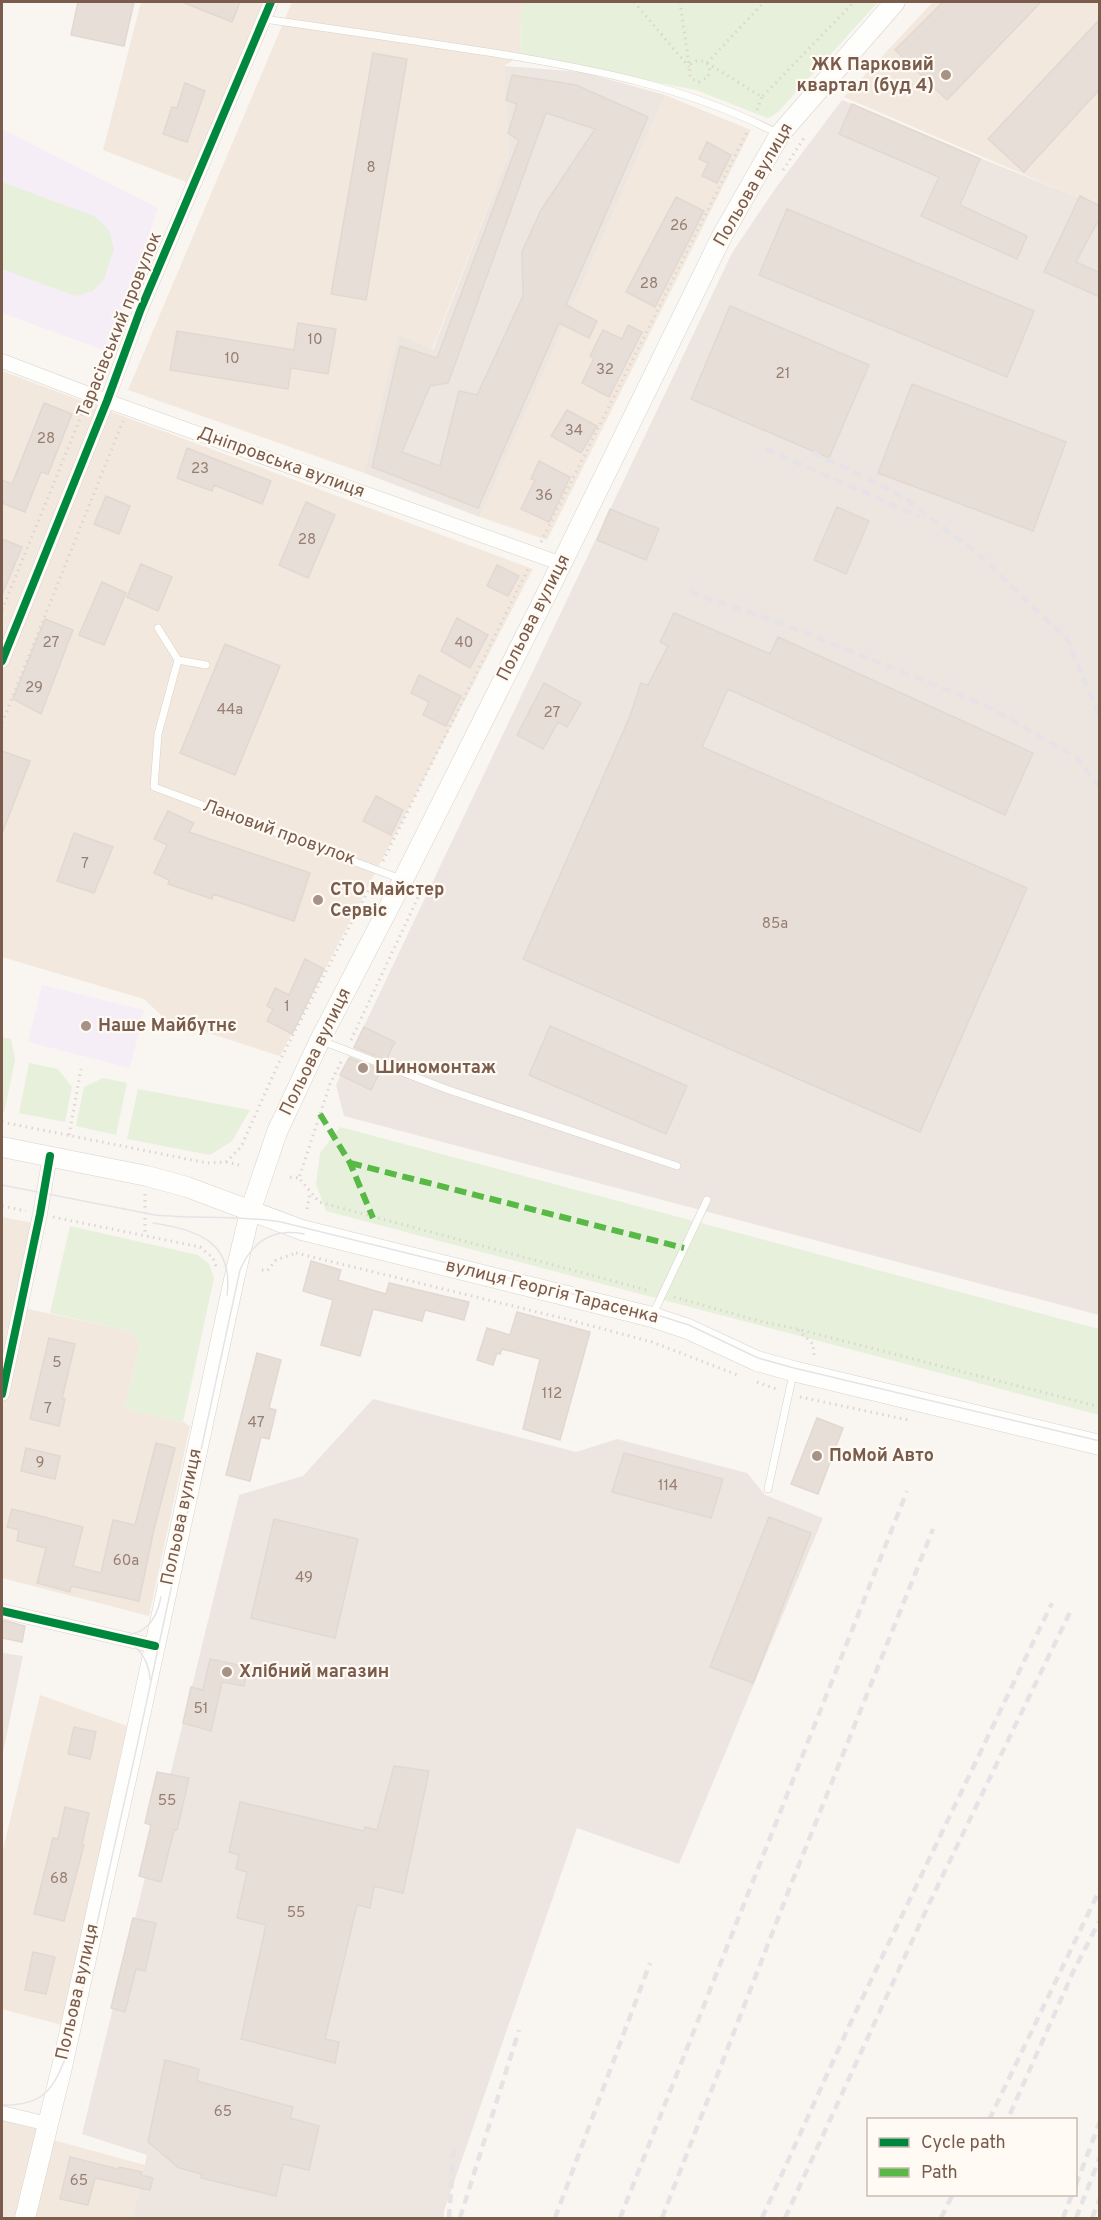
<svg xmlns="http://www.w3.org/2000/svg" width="1101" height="2220" font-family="Overpass,sans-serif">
  <rect width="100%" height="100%" fill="#f9f5f0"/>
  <!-- residential -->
  <path fill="#f2e8de" d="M 141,2 L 271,2 L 194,185 L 103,150 Z
    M 292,2 L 528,2 L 521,9 L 520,56 L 504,66 L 509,153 L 432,350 L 398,336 L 364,473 L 128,390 Z
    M 933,2 L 1099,2 L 1099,207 L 844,97 Z
    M 665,95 L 751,130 L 547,540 L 480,517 Z
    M 2,371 L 533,569 L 280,1056 L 165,1019 L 144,999 L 2,957 Z
    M 2,1217 L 33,1223 L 14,1306 L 130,1331 L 140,1345 L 125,1409 L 183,1422 L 190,1426 L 149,1616 L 2,1578 Z
    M 40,1695 L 127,1726 L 62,2025 L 2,2009 L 2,1854 Z
    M 2,2120 L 37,2129 L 16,2218 L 2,2218 Z
    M 53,2140 L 145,2165 L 133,2218 L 34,2218 Z"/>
  <!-- industrial -->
  <path fill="#ede5e0" d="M 504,66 L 582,72 L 665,95 L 480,517 L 364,473 L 398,335 L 433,350 L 509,153 Z
    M 842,100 L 985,160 L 1099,206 L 1099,1315 L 344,1116 L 336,1085 L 732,253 L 775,189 Z
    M 373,1399 L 576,1452 L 617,1439 L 747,1473 L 765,1495 L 823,1518 L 679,1864 L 577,1828 L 444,2211 L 444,2218 L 133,2218 L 147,2155 L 82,2134 L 239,1495 L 303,1476 Z
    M 2,1653 L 23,1656 L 2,1757 Z"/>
  <!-- education -->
  <path fill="#f6eef6" d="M 2,129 L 158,208 L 109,352 L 2,313 Z
    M 42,985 L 144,1010 L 130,1068 L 28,1042 Z"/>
  <!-- green -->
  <path fill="#e7f0db" d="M 528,2 L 878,2 L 779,111 L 771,117 L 767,118 L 696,90 L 520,56 L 521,9 Z
    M 2,182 L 94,216 L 109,230 L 114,249 L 104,279 L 93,291 L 75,296 L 2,269 Z
    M 2,1037 L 11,1039 L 15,1060 L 4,1113 L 2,1113 Z
    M 29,1063 L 58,1069 L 72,1087 L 65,1122 L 19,1113 Z
    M 103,1078 L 127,1083 L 116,1135 L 76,1126 L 84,1087 Z
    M 138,1089 L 250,1110 L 232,1141 L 210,1155 L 127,1139 Z
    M 340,1127 L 1099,1329 L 1099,1415 L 326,1211 L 316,1184 L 320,1153 Z
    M 70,1226 L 198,1255 L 209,1264 L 214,1278 L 183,1422 L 125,1409 L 140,1345 L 130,1331 L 50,1313 Z"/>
  <!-- building -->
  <path fill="#e6ded7" stroke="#e2d8d2" stroke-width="1.5" fill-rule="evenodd" d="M 78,2 L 134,2 L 124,46 L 71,35 Z
    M 182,2 L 240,2 L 232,22 Z
    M 943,2 L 1041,2 L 947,100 L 895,50 Z
    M 1100,19 L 1100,89 L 1024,172 L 988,139 Z
    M 373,53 L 407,59 L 366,300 L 331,294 Z
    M 512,75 L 576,85 L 648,117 L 566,305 L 597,321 L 589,338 L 559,323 L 478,508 L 372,467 L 400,346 L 437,358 L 514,153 L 519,140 L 508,133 L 517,104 L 506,100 ZM 546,113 L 595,129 L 541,210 L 522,252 L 523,296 L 477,395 L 459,391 L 440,466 L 402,452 L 430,386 L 448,383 Z
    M 185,83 L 205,91 L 187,142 L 163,134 L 172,107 L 177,108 Z
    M 852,104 L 980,159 L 960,205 L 1027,236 L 1017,259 L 921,216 L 939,177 L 839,134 Z
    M 707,142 L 731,155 L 717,183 L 702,176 L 708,163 L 699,159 Z
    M 1080,196 L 1100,206 L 1100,217 L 1076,262 L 1100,273 L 1100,297 L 1044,272 Z
    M 676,197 L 704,211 L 655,307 L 626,292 Z
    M 787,209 L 1034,311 L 1007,377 L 759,275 Z
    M 730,306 L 869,365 L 829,458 L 691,399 Z
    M 298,323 L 336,329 L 328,374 L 291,368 L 288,389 L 170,370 L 177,331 L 294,350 Z
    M 628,325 L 642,332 L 609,397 L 582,383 L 594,358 L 590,356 L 603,330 L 622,339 Z
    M 912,384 L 1066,442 L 1033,531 L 878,473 Z
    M 44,403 L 72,414 L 48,474 L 41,472 L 25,512 L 2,503 L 2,480 L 12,484 Z
    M 567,410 L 597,426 L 581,453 L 551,436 Z
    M 187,448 L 271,481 L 262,504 L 214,485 L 212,491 L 177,478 Z
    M 539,461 L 570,477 L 549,522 L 521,509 L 535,480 L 531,479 Z
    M 106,496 L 130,506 L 119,534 L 94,524 Z
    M 306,502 L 335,515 L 308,578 L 279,565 Z
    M 837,507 L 869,521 L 846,574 L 814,560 Z
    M 610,509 L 659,529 L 646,560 L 597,540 Z
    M 2,539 L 22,547 L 2,595 Z
    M 141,564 L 172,577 L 158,611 L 127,597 Z
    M 497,565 L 519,576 L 508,596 L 487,586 Z
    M 102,582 L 126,593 L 104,645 L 79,635 Z
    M 674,613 L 770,654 L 778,637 L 1033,753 L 1005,815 L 728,689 L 702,747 L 1027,888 L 920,1132 L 523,959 L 630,716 L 641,683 L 648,685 L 668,646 L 660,642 Z
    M 457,618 L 488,635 L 470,668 L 441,651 Z
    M 45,619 L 73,630 L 41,714 L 13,699 Z
    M 225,644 L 280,666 L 235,775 L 180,753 Z
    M 419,675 L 461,696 L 446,726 L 423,715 L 429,702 L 411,693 Z
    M 544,683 L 581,703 L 567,727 L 558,722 L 543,749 L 517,735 Z
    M 2,751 L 30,761 L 3,831 L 2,831 Z
    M 376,796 L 403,810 L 391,835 L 363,821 Z
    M 168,811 L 194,823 L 189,832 L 310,873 L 294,921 L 213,894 L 212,899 L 168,884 L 169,880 L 154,873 L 167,845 L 154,839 Z
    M 74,833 L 113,847 L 94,893 L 57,881 Z
    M 305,959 L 324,969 L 292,1034 L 267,1021 L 273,1009 L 267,1006 L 275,988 L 289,995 Z
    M 550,1026 L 687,1086 L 666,1134 L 529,1075 Z
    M 364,1027 L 395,1042 L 386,1060 L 354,1047 Z
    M 349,1058 L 381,1070 L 371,1090 L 340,1075 Z
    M 311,1261 L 341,1270 L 338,1280 L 386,1294 L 389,1283 L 469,1302 L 464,1320 L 425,1310 L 422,1321 L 373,1309 L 360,1356 L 321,1345 L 333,1300 L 303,1291 Z
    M 517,1312 L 590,1332 L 560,1440 L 523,1429 L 540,1359 L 502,1349 L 500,1354 L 497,1353 L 493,1365 L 477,1360 L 487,1328 L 510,1335 Z
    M 49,1338 L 75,1344 L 62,1399 L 65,1399 L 59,1426 L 30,1419 Z
    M 257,1353 L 281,1360 L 269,1408 L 276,1410 L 269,1439 L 261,1437 L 250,1481 L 226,1475 Z
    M 817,1418 L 843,1428 L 818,1494 L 791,1484 Z
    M 156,1443 L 175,1448 L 154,1529 L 139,1601 L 71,1586 L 70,1592 L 37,1583 L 46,1548 L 17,1541 L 19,1530 L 7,1527 L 12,1509 L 83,1527 L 73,1566 L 101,1573 L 113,1520 L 135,1525 Z
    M 26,1448 L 60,1456 L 55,1479 L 21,1471 Z
    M 624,1453 L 723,1479 L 711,1518 L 612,1492 Z
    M 769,1517 L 811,1533 L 753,1683 L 710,1667 Z
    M 274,1519 L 358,1539 L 335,1638 L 251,1618 Z
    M 2,1620 L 25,1626 L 22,1642 L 2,1638 Z
    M 210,1659 L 248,1667 L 244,1686 L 222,1682 L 211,1731 L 183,1723 L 191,1687 L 203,1690 Z
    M 74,1727 L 96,1732 L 90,1759 L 68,1754 Z
    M 394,1766 L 429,1771 L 403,1893 L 374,1886 L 370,1908 L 357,1905 L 325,2039 L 339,2042 L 335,2063 L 241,2039 L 266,1925 L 237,1918 L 247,1872 L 236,1869 L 239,1855 L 229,1852 L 240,1802 L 364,1831 L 365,1827 L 377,1830 Z
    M 157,1772 L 189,1778 L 177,1830 L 174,1830 L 161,1882 L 139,1876 L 151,1825 L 145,1823 Z
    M 65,1807 L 89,1813 L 82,1844 L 84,1845 L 64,1921 L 34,1914 L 53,1838 L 58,1839 Z
    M 133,1918 L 156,1923 L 145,1971 L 136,1969 L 125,2012 L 111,2008 Z
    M 33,1952 L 55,1957 L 46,1994 L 25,1990 Z
    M 165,2060 L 199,2069 L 197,2081 L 293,2107 L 290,2118 L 319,2126 L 309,2170 L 283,2164 L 276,2196 L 201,2178 L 202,2174 L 179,2168 L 148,2142 Z
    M 70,2157 L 118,2169 L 119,2167 L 142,2172 L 141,2175 L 153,2178 L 150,2190 L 95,2178 L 88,2205 L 60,2199 Z"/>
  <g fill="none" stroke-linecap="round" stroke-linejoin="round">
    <defs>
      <path id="service" d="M 264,19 C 341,30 417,41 494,53 C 592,69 688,87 777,133
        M 158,628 L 178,660 L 206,665
        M 178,660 L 158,734 L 154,787 L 401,879
        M 322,1041 L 446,1089 L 677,1166
        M 653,1314 L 707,1200
        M 768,1489 L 793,1374"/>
      <path id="minor" d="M 2,361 L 107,401 L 562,564
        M 2,661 L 107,401 L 140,311 L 271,2
        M 2,1394 L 40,1214 L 50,1156
        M 2,1611 L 155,1646
        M 2,2113 L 48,2124"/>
      <path id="secondary" d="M 2,1147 L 147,1176 L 187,1187 L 302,1230 L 652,1317 L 688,1329 L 757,1361 L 793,1371 L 1100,1445
        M 25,2218 L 61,2071 L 131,1757 L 235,1275 L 250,1212 L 277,1132 L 320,1040 L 403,880 L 552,583 L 722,236 L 780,134 L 895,2"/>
    </defs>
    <!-- service casing -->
    <use href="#service" stroke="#d7d1cb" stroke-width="8"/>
    <!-- minor casing -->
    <use href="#minor" stroke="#d7d1cb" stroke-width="15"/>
    <!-- secondary casing -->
    <use href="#secondary" stroke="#d9d2cb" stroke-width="21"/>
    <!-- path -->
    <path stroke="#dcd5d0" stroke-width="3" stroke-dasharray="1.5 4.5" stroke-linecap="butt" d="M 634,2 L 689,67
      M 680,2 L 689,65
      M 707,63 L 710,70 L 708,77 L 699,82 L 692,79 L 689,73 L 691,64 L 697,61 L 704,61 L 762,97 L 854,2
      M 707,63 L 764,2
      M 757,110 L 762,97
      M 783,170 L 806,135
      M 541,542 L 747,132
      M 2,610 L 84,409
      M 2,723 L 123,421
      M 383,861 L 528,569
      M 351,1040 L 421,891
      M 341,1062 L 330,1084 L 299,1178 L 319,1202 L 650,1291
      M 2,1122 L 207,1163 L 226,1162 L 241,1147 L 280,1060 L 373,881
      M 69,1135 L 81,1069
      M 226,1162 L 239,1165
      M 290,1177 L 299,1178
      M 145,1194 L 145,1236
      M 2,1206 L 26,1211
      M 307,1209 L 310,1193
      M 53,1217 L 200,1247 L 213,1258 L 217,1269
      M 296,1253 L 562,1318 L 652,1342 L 740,1376
      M 262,1270 L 267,1271 L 276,1260 L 296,1253
      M 674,1297 L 763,1322 L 797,1329 L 1100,1407
      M 798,1330 L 813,1344 L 814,1355 L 818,1356
      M 757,1382 L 776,1389
      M 800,1397 L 908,1420"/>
    <!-- service -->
    <use href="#service" stroke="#fefefd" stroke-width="7"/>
    <!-- minor -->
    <use href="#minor" stroke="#fefefd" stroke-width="14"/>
    <!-- secondary -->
    <use href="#secondary" stroke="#fefefd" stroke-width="20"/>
    <!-- tram -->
    <path stroke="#e6e3e7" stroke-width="1.5" d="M 2,1185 L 155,1215 C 197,1219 239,1215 281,1222 L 654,1314 L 689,1325 L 758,1358 L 794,1368 L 1100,1441
      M 153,1223 C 197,1230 234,1241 227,1295
      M 2,1606 L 116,1635 C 143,1637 156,1623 161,1597
      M 119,1636 C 137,1644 149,1659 150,1679
      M 2,2105 C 45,2106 53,2089 68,2052 L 137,1746 L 240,1270 C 252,1242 273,1228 304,1234"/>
    <!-- rail -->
    <path stroke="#e6e3e7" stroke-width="4.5" stroke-dasharray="9 6" stroke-linecap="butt" d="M 766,449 L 920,517
      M 813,453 L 849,469 L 905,498 L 978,554 L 1068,640 L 1100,719
      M 690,592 L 783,624 L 987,706 L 1077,758 L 1100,788
      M 1010,2114 L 1074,1970 L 1100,1920
      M 989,2120 L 1100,1889
      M 1076,2185 L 1100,2121
      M 449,2218 L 454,2149
      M 460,2218 L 519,2030
      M 555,2218 L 650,1963
      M 620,2218 L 907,1491
      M 662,2218 L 792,1882 L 933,1529
      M 762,2218 L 849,2026 L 1052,1603
      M 785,2218 L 929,1904 L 1072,1608
      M 941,2218 L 953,2194
      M 1063,2218 L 1072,2194
      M 1076,2218 L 1100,2157
      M 1092,2218 L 1100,2199"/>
    <!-- quiet -->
    <path stroke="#58b947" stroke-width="6" stroke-dasharray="12 6" stroke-linecap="butt" d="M 320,1114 L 350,1163 L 373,1218
      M 350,1163 L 684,1248"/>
    <defs>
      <path id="cycleway" d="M 2,661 L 107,401 L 140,311 L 271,2
        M 2,1394 L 40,1214 L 50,1156
        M 2,1611 L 155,1646"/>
    </defs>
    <!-- cycleway casing -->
    <use href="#cycleway" stroke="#fffaf3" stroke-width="11"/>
    <!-- cycleway -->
    <use href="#cycleway" stroke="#00873e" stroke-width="8"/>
  </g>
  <!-- markers -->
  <g fill="#a69286" stroke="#fffaf3" stroke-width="2">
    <circle cx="946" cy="75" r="6"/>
    <circle cx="318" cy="900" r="6"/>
    <circle cx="86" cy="1026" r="6"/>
    <circle cx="363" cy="1068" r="6"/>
    <circle cx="817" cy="1456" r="6"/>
    <circle cx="227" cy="1672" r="6"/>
  </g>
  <g text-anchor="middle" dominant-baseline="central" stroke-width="4.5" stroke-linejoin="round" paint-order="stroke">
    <!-- number labels -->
    <g font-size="15" fill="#977e72">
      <text x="371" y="168">8</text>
      <text x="679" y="226">26</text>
      <text x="649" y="284">28</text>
      <text x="315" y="340">10</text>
      <text x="232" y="359">10</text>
      <text x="605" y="370">32</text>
      <text x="783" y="374">21</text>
      <text x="574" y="431">34</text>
      <text x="46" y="439">28</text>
      <text x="200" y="469">23</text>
      <text x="544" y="496">36</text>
      <text x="307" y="540">28</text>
      <text x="51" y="643">27</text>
      <text x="464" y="643">40</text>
      <text x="34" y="688">29</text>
      <text x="230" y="710">44а</text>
      <text x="552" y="713">27</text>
      <text x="85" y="864">7</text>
      <text x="775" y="924">85а</text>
      <text x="287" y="1007">1</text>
      <text x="57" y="1363">5</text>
      <text x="552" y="1394">112</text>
      <text x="48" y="1409">7</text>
      <text x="256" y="1423">47</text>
      <text x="40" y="1463">9</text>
      <text x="668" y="1486">114</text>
      <text x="126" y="1561">60а</text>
      <text x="304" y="1578">49</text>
      <text x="201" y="1709">51</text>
      <text x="167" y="1801">55</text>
      <text x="59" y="1879">68</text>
      <text x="296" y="1913">55</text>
      <text x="223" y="2112">65</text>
      <text x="79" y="2181">65</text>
    </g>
    <!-- poi labels -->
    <g font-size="18" font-weight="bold" fill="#7a5c4d" stroke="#fffaf3" text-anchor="start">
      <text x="934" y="65" text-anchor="end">ЖК Парковий<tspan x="934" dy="21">квартал (буд 4)</tspan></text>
      <text x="330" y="890">СТО Майстер<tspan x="330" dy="21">Сервіс</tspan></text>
      <text x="98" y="1026">Наше Майбутнє</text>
      <text x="375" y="1068">Шиномонтаж</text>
      <text x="829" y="1456">ПоМой Авто</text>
      <text x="239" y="1672">Хлібний магазин</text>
    </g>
    <!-- street labels -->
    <g font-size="18" fill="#7a5c4d" stroke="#fffaf3">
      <text transform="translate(754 185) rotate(-60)">Польова вулиця</text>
      <text transform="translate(120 325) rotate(-68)">Тарасівський провулок</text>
      <text transform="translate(281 463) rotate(20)">Дніпровська вулиця</text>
      <text transform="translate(534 618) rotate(-63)">Польова вулиця</text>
      <text transform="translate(279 833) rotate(20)">Лановий провулок</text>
      <text transform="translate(316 1052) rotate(-64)">Польова вулиця</text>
      <text transform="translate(552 1292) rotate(14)">вулиця Георгія Тарасенка</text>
      <text transform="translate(182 1517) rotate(-78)">Польова вулиця</text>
      <text transform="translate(78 1992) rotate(-77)">Польова вулиця</text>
    </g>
  </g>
  <!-- border -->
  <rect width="1101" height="2220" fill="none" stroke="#7a5c4d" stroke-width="6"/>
  <!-- legend -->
  <rect x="867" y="2118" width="210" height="78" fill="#fffaf3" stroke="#cabbb1" stroke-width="1.5"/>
  <rect x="879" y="2138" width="30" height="9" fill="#00873e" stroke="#cabbb1" stroke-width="1.5"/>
  <text x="921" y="2148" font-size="18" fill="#7a5c4d">Cycle path</text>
  <rect x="879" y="2168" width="30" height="9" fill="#58b947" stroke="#cabbb1" stroke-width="1.5"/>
  <text x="921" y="2178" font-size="18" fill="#7a5c4d">Path</text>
</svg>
